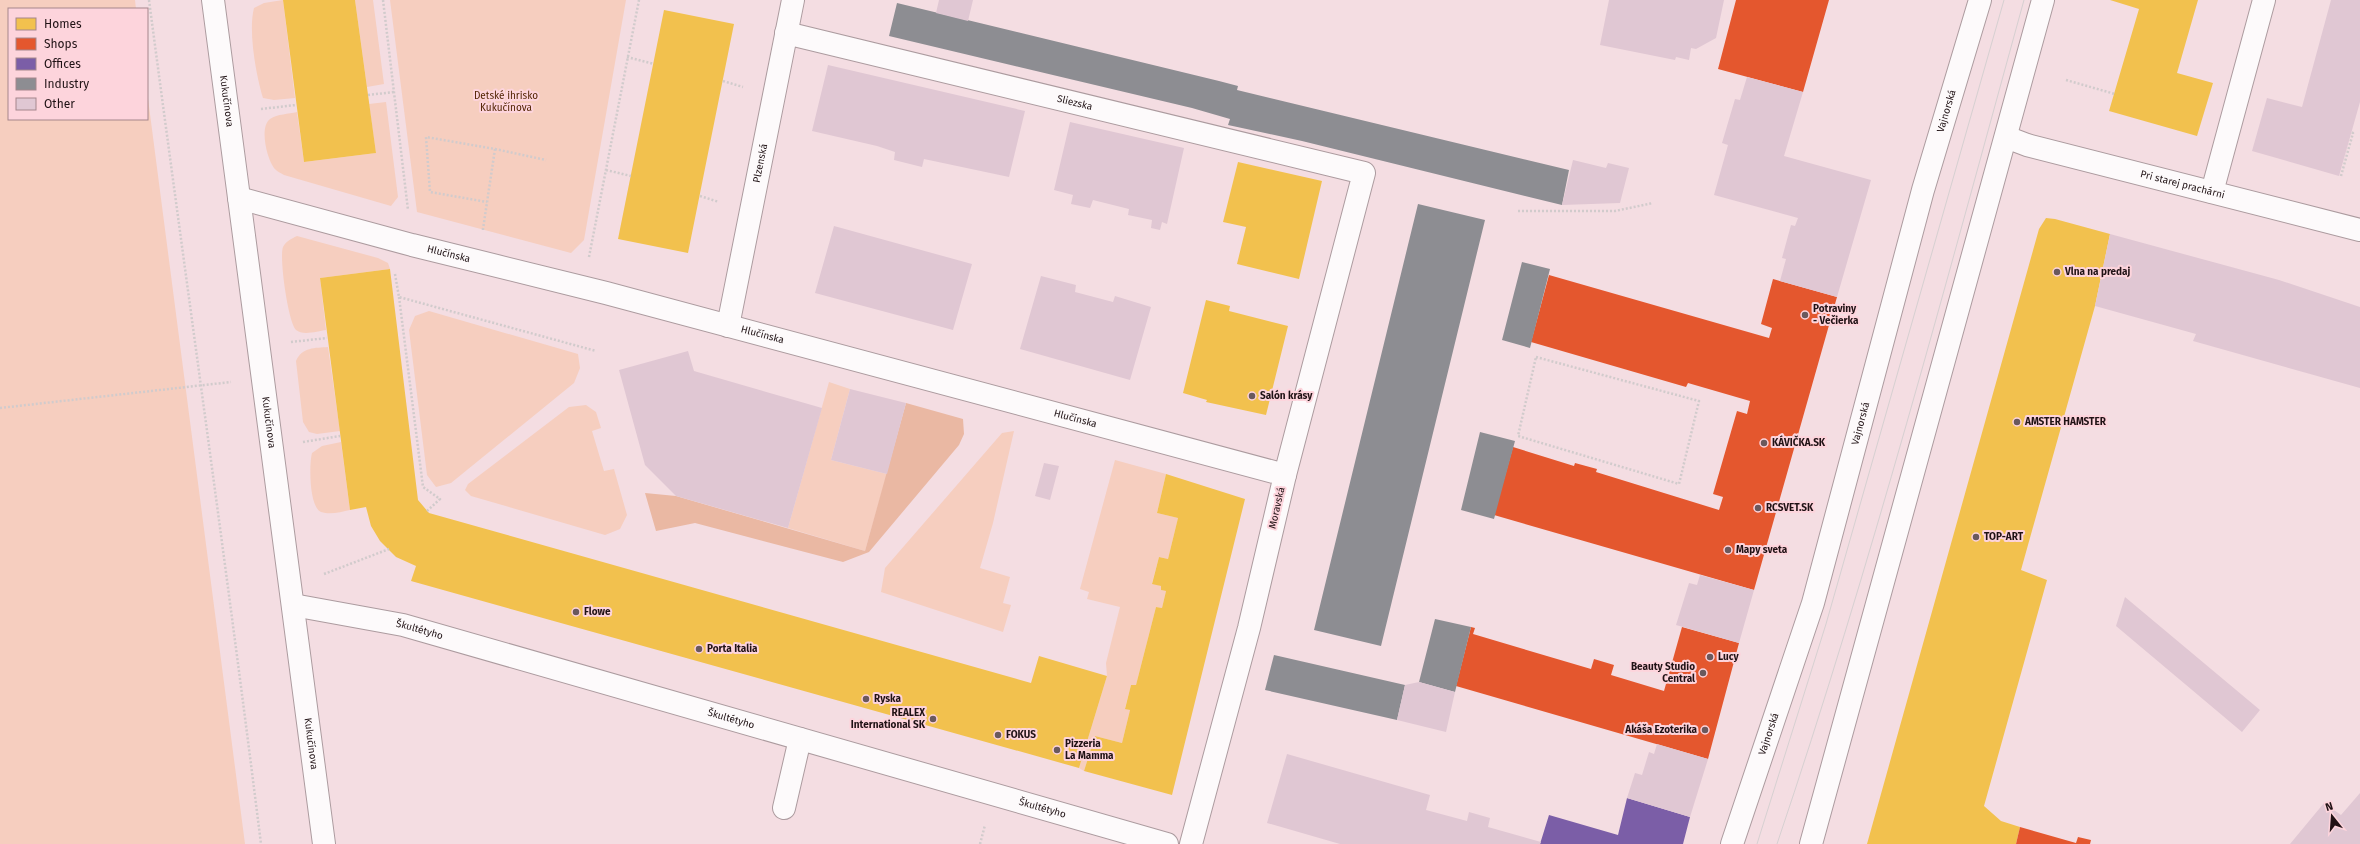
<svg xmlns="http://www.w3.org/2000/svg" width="2360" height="844" font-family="'Fira Sans',sans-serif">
  <rect width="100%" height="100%" fill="#f4dde2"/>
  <!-- green -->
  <path fill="#f6cebf" d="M 0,0 L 135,0 L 136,9 L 9,9 L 9,119 L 147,119 L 147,91 L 245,844 L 0,844 Z
    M 283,0 L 295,98 L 274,100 L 263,98 C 256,75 248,31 254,8 L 264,3 Z
    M 355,0 L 373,0 L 384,84 L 367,87 Z
    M 390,0 L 626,0 L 584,240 L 571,253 L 417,212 Z
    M 386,102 L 398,197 L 391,206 L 284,175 C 281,173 276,171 274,168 C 267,159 259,127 270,119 C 278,114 288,114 297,112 L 304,162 L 376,153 L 369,104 Z
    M 297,236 L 378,258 L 388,263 L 390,269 L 320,278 L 326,330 C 318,331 303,336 296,330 C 288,322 279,257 283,247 C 286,241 291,239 297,236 Z
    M 429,311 L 578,354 L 580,368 L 574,383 L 451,483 L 436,487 L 427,475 L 409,330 L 415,316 Z
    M 328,347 L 340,431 L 317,434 L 309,432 L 303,422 L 296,361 C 302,347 315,348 328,347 Z
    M 829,382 L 850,389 L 831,460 L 887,474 L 865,551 L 788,528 Z
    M 586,405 L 596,412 L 601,428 L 592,431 L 604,471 L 614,469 L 627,515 L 620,529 L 605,535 L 471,496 L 465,490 L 468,484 L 569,407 Z
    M 1014,431 L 993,523 L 980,568 L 1010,577 L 1003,603 L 1011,605 L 1003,632 L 881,592 L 885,568 L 1002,433 Z
    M 341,442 L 350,510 C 341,512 330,515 321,512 C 309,507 309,464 312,453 L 322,446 Z
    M 1115,460 L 1166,474 L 1157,513 L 1178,518 L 1168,559 L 1159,557 L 1152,583 L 1161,586 L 1161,590 L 1166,591 L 1162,608 L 1156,607 L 1136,685 L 1131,685 L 1125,708 L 1130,710 L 1122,743 L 1095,736 L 1084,771 L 1079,768 L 1107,676 L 1106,663 L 1120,607 L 1087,599 L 1089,592 L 1080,589 Z"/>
  <!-- forest -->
  <path fill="#eab8a3" d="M 906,403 L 963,419 L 964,434 L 959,445 L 869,552 L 843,562 L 695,523 L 656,531 L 645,493 L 676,496 L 865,551 Z"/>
  <!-- homes -->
  <path fill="#f2c14e" d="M 283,0 L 355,0 L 376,153 L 304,162 Z
    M 2110,0 L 2198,0 L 2177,73 L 2213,83 L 2197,136 L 2109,111 L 2139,9 Z
    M 664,10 L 734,24 L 688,253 L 618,239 Z
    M 1238,162 L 1322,181 L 1299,279 L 1237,264 L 1246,227 L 1223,222 Z
    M 2046,218 L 2055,219 L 2110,234 L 2095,306 L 2021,570 L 2047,580 L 1984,806 L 2001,821 L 2020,827 L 2016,844 L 1867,844 L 2039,229 Z
    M 390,269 L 418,500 L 429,513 L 1031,683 L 1039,656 L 1107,676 L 1079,768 L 411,581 L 416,566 L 396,557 L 380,541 L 371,526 L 366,507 L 350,510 L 320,278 Z
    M 1206,300 L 1230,306 L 1229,311 L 1288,326 L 1266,415 L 1206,402 L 1207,400 L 1183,393 Z
    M 1166,474 L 1245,499 L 1172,795 L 1084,771 L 1095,736 L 1122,743 L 1130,710 L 1125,709 L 1131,685 L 1136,685 L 1156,607 L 1162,608 L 1166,591 L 1161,590 L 1161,586 L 1152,584 L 1159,557 L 1168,559 L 1178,518 L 1157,513 Z"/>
  <!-- shops -->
  <path fill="#e4572e" d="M 1736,0 L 1829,0 L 1803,92 L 1718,69 Z
    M 1549,275 L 1769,338 L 1772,328 L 1761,324 L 1773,279 L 1837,297 L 1754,590 L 1494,515 L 1513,447 L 1574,466 L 1575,463 L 1597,469 L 1596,472 L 1719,510 L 1723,497 L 1713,494 L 1737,411 L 1747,414 L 1750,401 L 1688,383 L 1686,387 L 1531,342 Z
    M 1471,627 L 1475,628 L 1473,634 L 1591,669 L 1594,659 L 1614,665 L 1611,675 L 1664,691 L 1682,627 L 1739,643 L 1708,759 L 1456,686 Z
    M 2020,827 L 2076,843 L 2078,837 L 2091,840 L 2090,844 L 2016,844 Z"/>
  <!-- offices -->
  <path fill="#7b5ea7" d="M 1627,798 L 1690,817 L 1683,844 L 1540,844 L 1549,815 L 1618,835 Z"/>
  <!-- industry -->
  <path fill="#8d8d92" d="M 897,3 L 1219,81 L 1238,86 L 1237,90 L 1569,170 L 1562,205 L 1302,141 L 1228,125 L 1230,119 L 1192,108 L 889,36 Z
    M 1418,204 L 1485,220 L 1381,646 L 1314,630 Z
    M 1522,262 L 1550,269 L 1530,348 L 1502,340 Z
    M 1480,432 L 1515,441 L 1494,519 L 1461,510 Z
    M 1435,619 L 1471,627 L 1455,692 L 1419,682 Z
    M 1274,655 L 1405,685 L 1397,720 L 1265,690 Z"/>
  <!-- building -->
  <path fill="#e0c7d3" d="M 939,0 L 973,0 L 968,21 L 936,13 Z
    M 1609,0 L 1724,0 L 1716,38 L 1696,49 L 1691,48 L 1689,60 L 1676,57 L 1675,60 L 1600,45 Z
    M 2331,0 L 2360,0 L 2360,102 L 2339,176 L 2252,151 L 2267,98 L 2302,107 Z
    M 828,65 L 1025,111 L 1009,177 L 924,159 L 922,167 L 894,160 L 895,152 L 877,146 L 812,131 Z
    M 1747,77 L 1803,92 L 1784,156 L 1871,180 L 1837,297 L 1780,281 L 1786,259 L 1782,258 L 1791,225 L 1795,226 L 1798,218 L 1714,195 L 1728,145 L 1722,143 L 1735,99 L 1740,100 Z
    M 1070,122 L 1184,148 L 1167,224 L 1162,222 L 1160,230 L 1151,228 L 1152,220 L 1128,215 L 1129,209 L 1093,200 L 1090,208 L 1071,204 L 1073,195 L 1054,190 Z
    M 1573,160 L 1606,168 L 1608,163 L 1629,168 L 1620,203 L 1562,205 Z
    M 834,226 L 972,264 L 953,330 L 815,293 Z
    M 2110,234 L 2279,280 L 2360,307 L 2360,388 L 2193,341 L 2196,334 L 2095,306 Z
    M 1041,276 L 1076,285 L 1075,292 L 1113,302 L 1115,296 L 1151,307 L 1130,380 L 1020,349 Z
    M 688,351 L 694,371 L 822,408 L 788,528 L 676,496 L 645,465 L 619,370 Z
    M 850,389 L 906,403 L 887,474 L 831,460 Z
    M 1044,463 L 1059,466 L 1050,500 L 1035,496 Z
    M 1700,575 L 1754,590 L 1739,643 L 1676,625 L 1689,583 L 1697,585 Z
    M 2125,597 L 2260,710 L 2242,732 L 2116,626 Z
    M 1419,682 L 1455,692 L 1446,732 L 1397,720 L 1405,685 Z
    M 1657,744 L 1708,759 L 1690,817 L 1627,798 L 1635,773 L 1642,775 L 1649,752 L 1654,754 Z
    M 1287,754 L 1430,795 L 1426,810 L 1467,821 L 1469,812 L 1490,818 L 1488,827 L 1541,842 L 1540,844 L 1340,844 L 1267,823 Z
    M 2360,793 L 2360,844 L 2290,844 L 2324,803 L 2341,815 Z"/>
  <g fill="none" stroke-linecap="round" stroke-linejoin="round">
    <defs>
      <path id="lane" d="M 2212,192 L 2264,0
        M 784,808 L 800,739"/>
      <g id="street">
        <path id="s1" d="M 786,33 L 1364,173 L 1285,475 L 1249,628 L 1191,844"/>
        <path id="s2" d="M 2006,137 L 2027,145 L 2360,230"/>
        <path id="s3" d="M 239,198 L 412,245 L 606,293 L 1285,475"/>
        <path id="s4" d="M 728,326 L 793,0"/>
      </g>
      <g id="secondary">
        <path id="s5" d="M 213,0 L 324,844"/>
        <path id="s6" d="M 293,605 L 403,625 L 1167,844"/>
        <path id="s7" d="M 1732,844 L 1813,603 L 1923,190 L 1980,0"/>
        <path d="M 1811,844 L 2043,0"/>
      </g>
    </defs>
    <!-- lane casing -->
    <use href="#lane" stroke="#ac9b9f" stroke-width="24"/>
    <!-- street casing -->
    <use href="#street" stroke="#ac9b9f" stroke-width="24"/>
    <!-- secondary casing -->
    <use href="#secondary" stroke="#ac9b9f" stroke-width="24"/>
    <!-- path -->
    <path stroke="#d1cbcc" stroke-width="2.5" stroke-dasharray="2 2" stroke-linecap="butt" d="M 149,0 C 186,281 226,562 261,844
      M 383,0 L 408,210
      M 627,57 L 654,64
      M 2066,80 L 2115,94
      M 723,81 L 743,87
      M 368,95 L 394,92
      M 261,109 L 296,105
      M 495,149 L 546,160
      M 606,170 L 631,176
      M 2341,176 L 2353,133 L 2351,132
      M 700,196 L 719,202
      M 1518,211 L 1615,211 L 1653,203
      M 483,230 L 483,229 L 495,149 L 426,137 L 430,192 L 487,202
      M 589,257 L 639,0
      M 395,274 L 399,297 L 596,351
      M 399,297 L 423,487 L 440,499 L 427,511
      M 291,342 L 327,338
      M 1536,357 L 1699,401 L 1679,484 L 1518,436 Z
      M 0,408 L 231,382
      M 303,442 L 340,436
      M 324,574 L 389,549
      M 980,844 L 985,825"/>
    <!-- lane -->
    <use href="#lane" stroke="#fdfafb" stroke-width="22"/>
    <!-- street -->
    <use href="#street" stroke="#fdfafb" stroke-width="22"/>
    <!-- secondary -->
    <use href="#secondary" stroke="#fdfafb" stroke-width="22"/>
    <!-- tram -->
    <path stroke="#d6d0d1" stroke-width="1" d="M 1757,844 L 1826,624 L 2004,0
      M 1777,844 C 1871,566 1946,283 2024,0"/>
  </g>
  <!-- markers -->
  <g fill="#6a595d" stroke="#fdd4dc" stroke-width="1.5">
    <circle cx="2057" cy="272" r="4"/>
    <circle cx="1805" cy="315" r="4"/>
    <circle cx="1252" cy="396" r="4"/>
    <circle cx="2017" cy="422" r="4"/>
    <circle cx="1764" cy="443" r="4"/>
    <circle cx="1758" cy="508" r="4"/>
    <circle cx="1976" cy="537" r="4"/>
    <circle cx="1728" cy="550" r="4"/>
    <circle cx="576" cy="612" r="4"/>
    <circle cx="699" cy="649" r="4"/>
    <circle cx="1710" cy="657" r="4"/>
    <circle cx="1703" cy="673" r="4"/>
    <circle cx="866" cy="699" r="4"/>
    <circle cx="933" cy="719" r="4"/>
    <circle cx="1705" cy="730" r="4"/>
    <circle cx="998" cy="735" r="4"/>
    <circle cx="1057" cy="750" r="4"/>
  </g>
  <g text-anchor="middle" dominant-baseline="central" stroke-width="4" stroke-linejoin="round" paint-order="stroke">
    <!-- park labels -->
    <g font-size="10" fill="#522403" stroke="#fdd4dc">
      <text x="506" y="96">Detské ihrisko<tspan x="506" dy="12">Kukučínova</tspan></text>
    </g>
    <!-- street labels -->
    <g font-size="10" fill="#201215" stroke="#fdd4dc">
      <text stroke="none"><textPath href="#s5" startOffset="102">Kukučínova</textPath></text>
      <text stroke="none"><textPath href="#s1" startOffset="297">Sliezska</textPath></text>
      <text stroke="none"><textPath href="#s7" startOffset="764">Vajnorská</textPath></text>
      <text stroke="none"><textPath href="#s4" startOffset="166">Plzenská</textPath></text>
      <text stroke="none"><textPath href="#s2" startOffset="183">Pri starej prachárni</textPath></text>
      <text stroke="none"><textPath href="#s3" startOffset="217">Hlučínska</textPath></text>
      <text stroke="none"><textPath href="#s3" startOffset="541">Hlučínska</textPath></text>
      <text stroke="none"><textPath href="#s3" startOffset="865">Hlučínska</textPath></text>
      <text stroke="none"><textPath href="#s5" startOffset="426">Kukučínova</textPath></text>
      <text stroke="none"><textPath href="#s7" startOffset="440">Vajnorská</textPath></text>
      <text transform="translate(1277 508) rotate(-77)">Moravská</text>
      <text stroke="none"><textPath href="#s6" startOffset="129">Škultétyho</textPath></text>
      <text stroke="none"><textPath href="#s6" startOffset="453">Škultétyho</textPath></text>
      <text stroke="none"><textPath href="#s7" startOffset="116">Vajnorská</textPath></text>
      <text stroke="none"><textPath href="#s5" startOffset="750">Kukučínova</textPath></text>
      <text stroke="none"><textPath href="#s6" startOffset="777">Škultétyho</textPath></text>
    </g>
    <!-- poi labels -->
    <g font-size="10" font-weight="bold" fill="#201215" stroke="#fdd4dc" text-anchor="start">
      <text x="2065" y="272">Vlna na predaj</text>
      <text x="1813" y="309">Potraviny<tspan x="1813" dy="12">- Večierka</tspan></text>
      <text x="1260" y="396">Salón krásy</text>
      <text x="2025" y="422">AMSTER HAMSTER</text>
      <text x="1772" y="443">KÁVIČKA.SK</text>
      <text x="1766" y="508">RCSVET.SK</text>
      <text x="1984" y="537">TOP-ART</text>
      <text x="1736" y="550">Mapy sveta</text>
      <text x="584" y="612">Flowe</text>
      <text x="707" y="649">Porta Italia</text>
      <text x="1718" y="657">Lucy</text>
      <text x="1695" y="667" text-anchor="end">Beauty Studio<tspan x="1695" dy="12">Central</tspan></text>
      <text x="874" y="699">Ryska</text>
      <text x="925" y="713" text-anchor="end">REALEX<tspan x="925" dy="12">International SK</tspan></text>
      <text x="1697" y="730" text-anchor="end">Akáša Ezoterika</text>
      <text x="1006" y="735">FOKUS</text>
      <text x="1065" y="744">Pizzeria<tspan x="1065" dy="12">La Mamma</tspan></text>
    </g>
  </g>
  <!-- legend -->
  <rect x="8" y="8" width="140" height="112" fill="#fdd4dc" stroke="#a5868c"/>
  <rect x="16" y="18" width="20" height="12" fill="#f2c14e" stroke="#a5868c"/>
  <text x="44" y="28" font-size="12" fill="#201215">Homes</text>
  <rect x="16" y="38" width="20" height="12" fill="#e4572e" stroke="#a5868c"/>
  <text x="44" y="48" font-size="12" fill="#201215">Shops</text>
  <rect x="16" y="58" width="20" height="12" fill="#7b5ea7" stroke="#a5868c"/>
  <text x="44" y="68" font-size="12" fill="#201215">Offices</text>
  <rect x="16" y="78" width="20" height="12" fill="#8d8d92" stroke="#a5868c"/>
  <text x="44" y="88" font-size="12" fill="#201215">Industry</text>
  <rect x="16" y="98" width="20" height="12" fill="#e0c7d3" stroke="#a5868c"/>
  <text x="44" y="108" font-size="12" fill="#201215">Other</text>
  <!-- north arrow -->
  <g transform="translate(2332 816) rotate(343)" stroke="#fdd4dc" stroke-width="3" paint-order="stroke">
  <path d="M0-3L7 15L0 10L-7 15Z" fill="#201215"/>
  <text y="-6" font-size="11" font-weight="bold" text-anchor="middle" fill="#201215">N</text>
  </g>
</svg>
